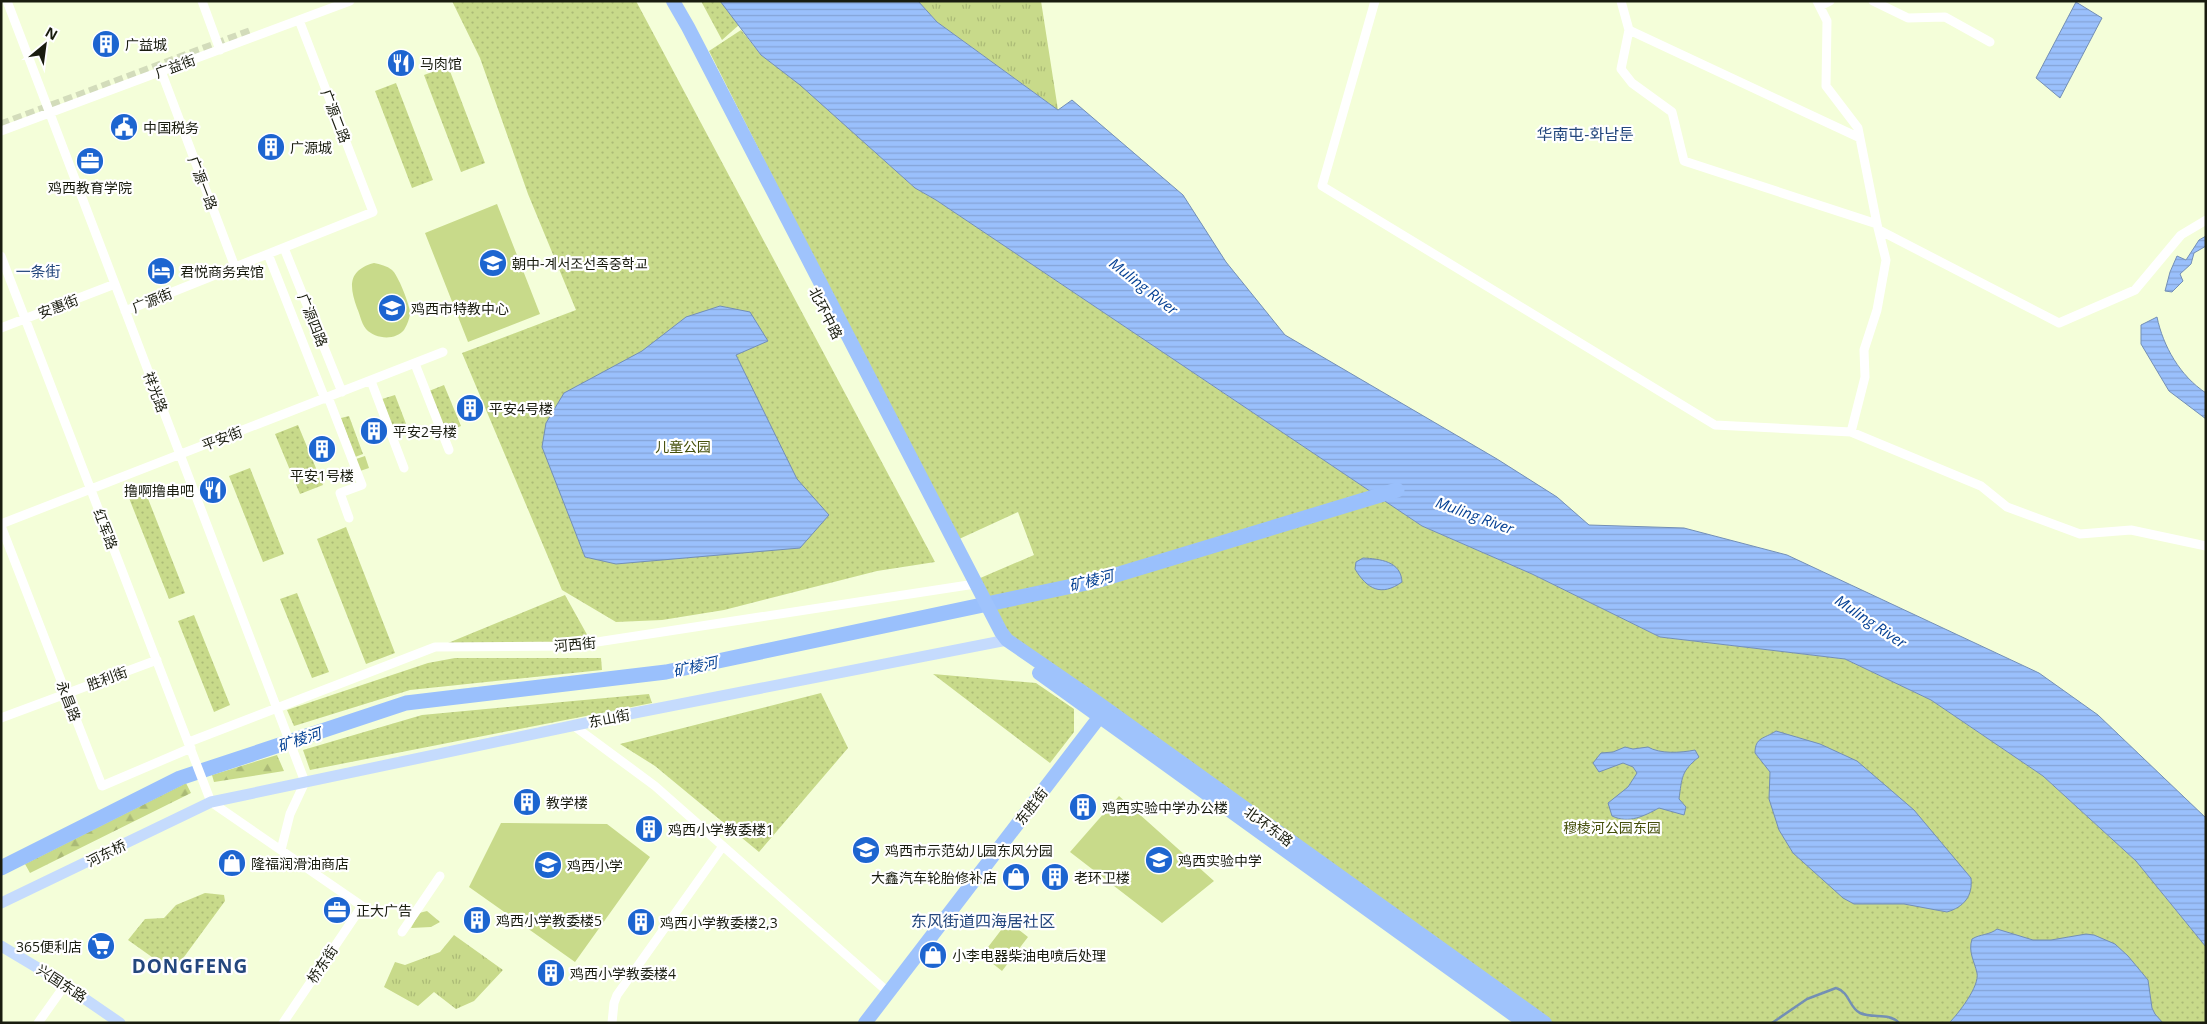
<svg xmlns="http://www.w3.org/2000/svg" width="2207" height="1024" font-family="'Open Sans','Noto Sans SC','Noto Sans KR',sans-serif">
  <defs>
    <pattern id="grass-tufts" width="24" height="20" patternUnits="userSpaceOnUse" patternTransform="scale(1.25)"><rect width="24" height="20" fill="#c8da8a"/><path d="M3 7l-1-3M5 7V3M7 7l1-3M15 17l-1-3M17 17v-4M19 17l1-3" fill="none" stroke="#abba76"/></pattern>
    <pattern id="forest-firs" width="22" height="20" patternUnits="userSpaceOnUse" patternTransform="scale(1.25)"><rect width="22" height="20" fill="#c8da8a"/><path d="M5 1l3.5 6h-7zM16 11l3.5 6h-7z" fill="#abba76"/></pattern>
    <pattern id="park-dots" width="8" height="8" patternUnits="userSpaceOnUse" patternTransform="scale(1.25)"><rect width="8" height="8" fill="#c8da8a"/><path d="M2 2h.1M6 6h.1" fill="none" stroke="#abba76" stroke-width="1.8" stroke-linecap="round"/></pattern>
    <pattern id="water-rules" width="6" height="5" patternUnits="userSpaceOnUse" patternTransform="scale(1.25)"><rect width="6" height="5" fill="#9ac0fc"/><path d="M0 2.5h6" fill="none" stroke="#84a4d7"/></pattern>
  </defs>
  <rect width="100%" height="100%" fill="#f4fed9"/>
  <!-- grass -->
  <path fill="url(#grass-tufts)" d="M 918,1 L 1041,1 L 1058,110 L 937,22 Z
    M 427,911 L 440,922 L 431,927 L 411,928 L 419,913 Z
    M 454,935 L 503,970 L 474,1001 L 456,1009 L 434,992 L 418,1006 L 384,987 L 395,962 L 405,965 L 440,952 Z"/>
  <!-- forest -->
  <path fill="url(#forest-firs)" d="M 277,755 L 284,771 L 214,782 L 212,775 Z
    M 186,783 L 191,793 L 30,873 L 25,864 Z"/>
  <!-- park -->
  <path fill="url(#park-dots)" d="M 452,1 L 636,1 L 935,562 L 877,571 L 724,610 L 662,620 L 616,622 L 562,590 L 462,353 L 576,310 L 528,194 L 480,58 Z
    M 701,1 L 766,1 L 722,40 Z
    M 741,30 L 761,55 L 803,87 L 915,188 L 936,200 L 1422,526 L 1532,574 L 1660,637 L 1845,659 L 1931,700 L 2043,776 L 2136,861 L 2206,947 L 2206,1023 L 1549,1023 L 1009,636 L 978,579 L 1034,555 L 1018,512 L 957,540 L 709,51 Z
    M 448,66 L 485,163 L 461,172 L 424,75 Z
    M 396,83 L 433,180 L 412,188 L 375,91 Z
    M 444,385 L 461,426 L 446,432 L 429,391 Z
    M 395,395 L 408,429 L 395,433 L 382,399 Z
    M 349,416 L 363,454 L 355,457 L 341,418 Z
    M 298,425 L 323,485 L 300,494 L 275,434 Z
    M 250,468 L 284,554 L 263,562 L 229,476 Z
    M 145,491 L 185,593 L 169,599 L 129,498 Z
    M 346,527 L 395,653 L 366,664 L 317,539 Z
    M 297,593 L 329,672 L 312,678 L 280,599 Z
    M 565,595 L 590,640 L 568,644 L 448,643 Z
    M 194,615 L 230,705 L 214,712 L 178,621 Z
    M 455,658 L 601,658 L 602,670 L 410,690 L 294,726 L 287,710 L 428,663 Z
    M 933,674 L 1036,683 L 1074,709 L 1074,732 L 1050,763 Z
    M 821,693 L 848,748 L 759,852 L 655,766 L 620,744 Z
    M 649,694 L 652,703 L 310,770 L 303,750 L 422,715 Z
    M 205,893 L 224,895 L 225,901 L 173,972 L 128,940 L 145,919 L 164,918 L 176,905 Z"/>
  <!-- garden -->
  <path fill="#c8da8a" d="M 497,204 L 540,314 L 468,342 L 425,233 Z
    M 374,263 C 380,264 387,266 392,270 C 398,275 409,303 410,312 C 410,318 407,325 404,330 C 395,341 375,339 366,329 C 361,323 360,314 357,308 C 349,286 348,270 374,263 Z
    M 365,456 L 369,468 L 360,471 L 356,459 Z
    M 1119,796 L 1214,881 L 1162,923 L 1070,852 Z
    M 501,823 L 607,824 L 650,857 L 575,962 L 469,887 Z
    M 1008,921 L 1028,937 L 1002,971 L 982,955 Z"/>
  <!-- water -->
  <path fill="url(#water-rules)" stroke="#738fb5" d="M 720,1 L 918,1 L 937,22 L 1058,110 L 1072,100 L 1183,195 L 1226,262 L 1285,335 L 1497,459 L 1557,497 L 1589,525 L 1684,528 L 1787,555 L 2039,673 L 2098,715 L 2206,818 L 2206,947 L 2136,861 L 2043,776 L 1931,700 L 1845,659 L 1660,637 L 1532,574 L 1422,526 L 936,200 L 915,188 L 800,85 L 761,55 Z
    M 2076,2 L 2102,18 L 2060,98 L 2036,78 Z
    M 2206,236 L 2206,246 L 2194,253 L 2191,264 L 2180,274 L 2183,281 L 2172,292 L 2165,291 L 2170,272 L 2177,256 L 2186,260 L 2199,240 Z
    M 720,306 L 750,312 L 768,341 L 736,355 L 797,479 L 829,515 L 800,548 L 616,564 L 585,557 L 542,447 L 546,423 L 564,393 L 642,351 L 686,317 Z
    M 2157,317 C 2163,346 2180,376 2206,393 L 2206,419 L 2169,391 L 2141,344 L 2141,325 Z
    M 1363,558 C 1380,559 1401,561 1402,582 C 1381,597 1367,589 1355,569 L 1356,562 Z
    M 1776,731 L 1820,744 L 1857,761 L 1914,810 L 1971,878 C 1973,896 1964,907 1947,912 L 1904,904 L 1854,904 L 1843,898 L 1793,853 L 1779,830 L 1769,799 L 1770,772 L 1755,753 C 1755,737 1764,739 1776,731 Z
    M 1625,747 L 1633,749 L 1648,747 C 1660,754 1680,753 1695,750 L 1699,757 C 1681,771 1682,778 1679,799 L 1686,807 L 1684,815 L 1659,808 C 1644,816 1629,824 1612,816 L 1608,803 L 1628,787 L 1637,773 L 1633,767 L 1623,763 L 1599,772 L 1593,763 L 1601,753 L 1613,752 Z
    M 1997,929 L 2033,940 L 2051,940 L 2086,934 L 2094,935 L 2115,944 L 2128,956 L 2148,980 L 2152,1008 L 2155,1014 L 2163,1023 L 1949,1023 C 1958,1014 1980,986 1977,973 C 1974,960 1968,952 1972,939 C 1980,934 1990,935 1997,929 Z"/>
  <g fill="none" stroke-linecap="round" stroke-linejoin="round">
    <!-- stream -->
    <path stroke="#738fb5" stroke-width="2.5" d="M 1772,1023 L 1807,999 L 1836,988 C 1850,992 1849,1008 1860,1013 C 1873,1019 1889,1012 1899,1023"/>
    <!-- river -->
    <path stroke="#9ac0fc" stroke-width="15" d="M 1,868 L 180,778 L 406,703 L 666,672 L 1096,581 L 1397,490"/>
    <!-- minor-tunnel -->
    <path stroke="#d3dcbb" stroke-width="9" stroke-dasharray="9 4.5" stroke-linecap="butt" d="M 1,125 L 252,31"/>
    <!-- minor -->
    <path stroke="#fff" stroke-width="9" d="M 7,1 L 305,782 L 290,814 L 281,850
      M 202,1 L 220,50
      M 1375,1 L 1322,186 L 1715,425 L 1851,432
      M 1621,1 L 1629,30 L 1621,69 L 1632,83 L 1672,112 L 1684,161 L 1877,224 L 1886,260 L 1877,310 L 1864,350 L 1865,377 L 1851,432 L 1981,486 L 2007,507 L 2080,534 L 2131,530 L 2206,546
      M 1817,1 L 1827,21 L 1826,86 L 1858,128 L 1877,224
      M 1873,1 L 1908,18 L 1945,17 L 1990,42
      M 1820,6 L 1830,1
      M 1629,30 L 1860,138
      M 161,71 L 235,267
      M 1,131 L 350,1
      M 1879,230 L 2059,323 L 2135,290 L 2181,235 L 2206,220
      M 284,248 L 342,392
      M 268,254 L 325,399
      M 1,256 L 211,802 L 362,906 L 283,1023
      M 125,311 L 373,212 L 299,20
      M 1,328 L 115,284
      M 415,364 L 449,450
      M 371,381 L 404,468
      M 328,397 L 362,485 L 340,493 L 349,518
      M 1,524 L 443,352
      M 1,526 L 102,786 L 191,748
      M 1,718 L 157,660
      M 574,726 L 655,786 L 888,992
      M 189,742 L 435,647 L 571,646 L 975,584
      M 402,932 L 440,876
      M 38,1023 L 65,985
      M 612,1023 L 614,1003 L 617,995 L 723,846"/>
    <!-- major -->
    <path stroke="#c5dbfd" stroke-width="11" d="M 1,903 L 211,802 L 614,717 L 1007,640
      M 1,946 L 53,977 L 120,1023"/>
    <!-- highway -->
    <path stroke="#9fc3fc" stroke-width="14" d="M 673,1 L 688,27 L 1001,632 L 1007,640 L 1087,695 L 1545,1023
      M 1039,673 L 1525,1023
      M 865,1023 L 1104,711"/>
  </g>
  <!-- icons -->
  <defs>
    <symbol id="building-disc" viewBox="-11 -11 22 22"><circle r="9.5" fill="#1d65d0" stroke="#fff"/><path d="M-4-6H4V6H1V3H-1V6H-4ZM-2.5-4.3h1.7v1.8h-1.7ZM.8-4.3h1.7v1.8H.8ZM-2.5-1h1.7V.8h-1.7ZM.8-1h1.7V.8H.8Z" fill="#fff"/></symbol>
    <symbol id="restaurant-disc" viewBox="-11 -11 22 22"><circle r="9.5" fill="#1d65d0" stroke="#fff"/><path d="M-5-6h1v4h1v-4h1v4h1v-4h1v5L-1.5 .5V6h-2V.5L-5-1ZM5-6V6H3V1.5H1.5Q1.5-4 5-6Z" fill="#fff"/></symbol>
    <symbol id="civic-disc" viewBox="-11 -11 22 22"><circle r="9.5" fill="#1d65d0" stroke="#fff"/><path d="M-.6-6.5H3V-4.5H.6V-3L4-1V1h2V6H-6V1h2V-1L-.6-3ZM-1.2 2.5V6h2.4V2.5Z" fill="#fff"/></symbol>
    <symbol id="office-disc" viewBox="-11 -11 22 22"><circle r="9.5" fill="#1d65d0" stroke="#fff"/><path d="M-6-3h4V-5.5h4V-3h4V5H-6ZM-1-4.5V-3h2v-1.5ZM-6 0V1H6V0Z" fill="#fff"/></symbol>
    <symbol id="school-disc" viewBox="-11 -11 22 22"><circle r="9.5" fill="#1d65d0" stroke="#fff"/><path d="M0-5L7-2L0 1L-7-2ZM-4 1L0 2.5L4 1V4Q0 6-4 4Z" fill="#fff"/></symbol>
    <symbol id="hotel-disc" viewBox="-11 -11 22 22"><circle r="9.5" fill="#1d65d0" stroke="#fff"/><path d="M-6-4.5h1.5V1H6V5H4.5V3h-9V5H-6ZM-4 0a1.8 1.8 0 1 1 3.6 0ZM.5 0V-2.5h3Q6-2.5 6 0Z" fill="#fff"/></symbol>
    <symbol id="shop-disc" viewBox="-11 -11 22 22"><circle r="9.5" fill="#1d65d0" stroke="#fff"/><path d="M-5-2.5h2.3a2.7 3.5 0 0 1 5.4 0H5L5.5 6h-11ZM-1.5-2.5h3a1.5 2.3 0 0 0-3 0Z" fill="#fff"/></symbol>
    <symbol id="supermarket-disc" viewBox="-11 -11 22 22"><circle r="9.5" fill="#1d65d0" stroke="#fff"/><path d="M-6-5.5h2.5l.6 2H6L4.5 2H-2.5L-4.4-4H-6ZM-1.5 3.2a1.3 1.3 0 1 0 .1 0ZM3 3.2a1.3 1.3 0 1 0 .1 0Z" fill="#fff"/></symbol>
  </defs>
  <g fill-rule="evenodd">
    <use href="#building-disc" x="90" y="28" width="32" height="32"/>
    <use href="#restaurant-disc" x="385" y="47" width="32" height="32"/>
    <use href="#civic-disc" x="108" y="111" width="32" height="32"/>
    <use href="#building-disc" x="255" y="131" width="32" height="32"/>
    <use href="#office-disc" x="74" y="145" width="32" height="32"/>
    <use href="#school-disc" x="477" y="247" width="32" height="32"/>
    <use href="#hotel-disc" x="145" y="255" width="32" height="32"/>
    <use href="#school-disc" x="376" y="292" width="32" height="32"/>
    <use href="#building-disc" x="454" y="392" width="32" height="32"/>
    <use href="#building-disc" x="358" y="415" width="32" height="32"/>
    <use href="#building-disc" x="306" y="433" width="32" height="32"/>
    <use href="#restaurant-disc" x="197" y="474" width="32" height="32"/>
    <use href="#building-disc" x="511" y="786" width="32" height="32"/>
    <use href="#building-disc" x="1067" y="791" width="32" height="32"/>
    <use href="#building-disc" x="633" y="813" width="32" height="32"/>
    <use href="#school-disc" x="850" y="834" width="32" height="32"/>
    <use href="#school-disc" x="1143" y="844" width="32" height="32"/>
    <use href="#shop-disc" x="216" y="847" width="32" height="32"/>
    <use href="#school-disc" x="532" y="849" width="32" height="32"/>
    <use href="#shop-disc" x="1000" y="861" width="32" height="32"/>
    <use href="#building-disc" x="1039" y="861" width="32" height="32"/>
    <use href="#office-disc" x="321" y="894" width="32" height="32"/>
    <use href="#building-disc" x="461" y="904" width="32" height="32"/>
    <use href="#building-disc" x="625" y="906" width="32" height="32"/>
    <use href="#supermarket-disc" x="85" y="930" width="32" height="32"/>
    <use href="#shop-disc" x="917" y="939" width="32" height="32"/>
    <use href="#building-disc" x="535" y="957" width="32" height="32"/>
  </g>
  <g text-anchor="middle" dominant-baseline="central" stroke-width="4.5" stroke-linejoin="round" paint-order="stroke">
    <!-- poi labels -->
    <g font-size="14" fill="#191c0f" stroke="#fff" text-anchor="start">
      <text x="125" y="44">广益城</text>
      <text x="420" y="63">马肉馆</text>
      <text x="143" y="127">中国税务</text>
      <text x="290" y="147">广源城</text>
      <text x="90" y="187" text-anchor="middle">鸡西教育学院</text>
      <text x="512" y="263">朝中-계서조선족중학교</text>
      <text x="180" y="271">君悦商务宾馆</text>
      <text x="411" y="308">鸡西市特教中心</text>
      <text x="489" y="408">平安4号楼</text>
      <text x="393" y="431">平安2号楼</text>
      <text x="322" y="475" text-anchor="middle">平安1号楼</text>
      <text x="194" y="490" text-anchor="end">撸啊撸串吧</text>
      <text x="546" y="802">教学楼</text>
      <text x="1102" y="807">鸡西实验中学办公楼</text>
      <text x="668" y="829">鸡西小学教委楼1</text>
      <text x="885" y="850">鸡西市示范幼儿园东风分园</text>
      <text x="1178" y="860">鸡西实验中学</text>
      <text x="251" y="863">隆福润滑油商店</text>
      <text x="567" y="865">鸡西小学</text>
      <text x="997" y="877" text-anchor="end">大鑫汽车轮胎修补店</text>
      <text x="1074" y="877">老环卫楼</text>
      <text x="356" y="910">正大广告</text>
      <text x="496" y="920">鸡西小学教委楼5</text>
      <text x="660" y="922">鸡西小学教委楼2,3</text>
      <text x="82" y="946" text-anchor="end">365便利店</text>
      <text x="952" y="955">小李电器柴油电喷后处理</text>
      <text x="570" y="973">鸡西小学教委楼4</text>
    </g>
    <!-- street labels -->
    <g font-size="14" fill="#191c0f" stroke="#fff">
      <text transform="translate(175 66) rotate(-20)">广益街</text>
      <text transform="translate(336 116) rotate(69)">广源二路</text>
      <text transform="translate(203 183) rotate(69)">广源一路</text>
      <text transform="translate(152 300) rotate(-22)">广源街</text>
      <text transform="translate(58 306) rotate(-21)">安惠街</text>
      <text transform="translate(826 313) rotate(63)">北环中路</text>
      <text transform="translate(313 320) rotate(68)">广源四路</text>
      <text transform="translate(156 392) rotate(69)">祥光路</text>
      <text transform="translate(222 438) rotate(-21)">平安街</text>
      <text transform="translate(106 529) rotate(69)">红军路</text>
      <text transform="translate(575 644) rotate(-5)">河西街</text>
      <text transform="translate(107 678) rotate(-20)">胜利街</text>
      <text transform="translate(69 701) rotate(69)">永昌路</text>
      <text transform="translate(609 718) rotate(-11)">东山街</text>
      <text transform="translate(1031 806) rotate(-52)">东胜街</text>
      <text transform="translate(1269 826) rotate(36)">北环东路</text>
      <text transform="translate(106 853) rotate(-26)">河东桥</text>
      <text transform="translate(322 964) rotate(-56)">桥东街</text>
      <text transform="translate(62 983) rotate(33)">兴国东路</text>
    </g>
    <!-- park labels -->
    <g font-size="14" fill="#45500b" stroke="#fff">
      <text x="683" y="446">儿童公园</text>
      <text x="1612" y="827">穆棱河公园东园</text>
    </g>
    <!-- neighbourhood labels -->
    <g font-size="15" fill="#24477d" stroke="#fff">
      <text x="38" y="271">一条街</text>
    </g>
    <!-- water labels -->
    <g font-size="15" font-style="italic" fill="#054194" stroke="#fff">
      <text transform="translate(1144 286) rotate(38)">Muling River</text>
      <text transform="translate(1475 515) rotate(20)">Muling River</text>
      <text transform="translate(1091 580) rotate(-14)">矿棱河</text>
      <text transform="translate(1871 621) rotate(34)">Muling River</text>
      <text transform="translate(695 666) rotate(-12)">矿棱河</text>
      <text transform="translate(299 739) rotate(-18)">矿棱河</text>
    </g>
    <!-- quarter labels -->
    <g font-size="16" fill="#24477d" stroke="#fff">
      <text x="1585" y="134">华南屯-화남툰</text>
      <text x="983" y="921">东风街道四海居社区</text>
    </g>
    <!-- district labels -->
    <g font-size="19" font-weight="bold" letter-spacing="1" fill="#24477d" stroke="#fff">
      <text x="190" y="966">DONGFENG</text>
    </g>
  </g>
  <!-- border -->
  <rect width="2207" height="1024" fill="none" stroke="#191c0f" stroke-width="5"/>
  <!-- north arrow -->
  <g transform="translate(45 45) rotate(29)" stroke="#ffffff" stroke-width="4" paint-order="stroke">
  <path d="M0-4L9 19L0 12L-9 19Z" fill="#191c0f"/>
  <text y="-8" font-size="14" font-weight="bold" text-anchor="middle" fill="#191c0f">N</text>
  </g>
</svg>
